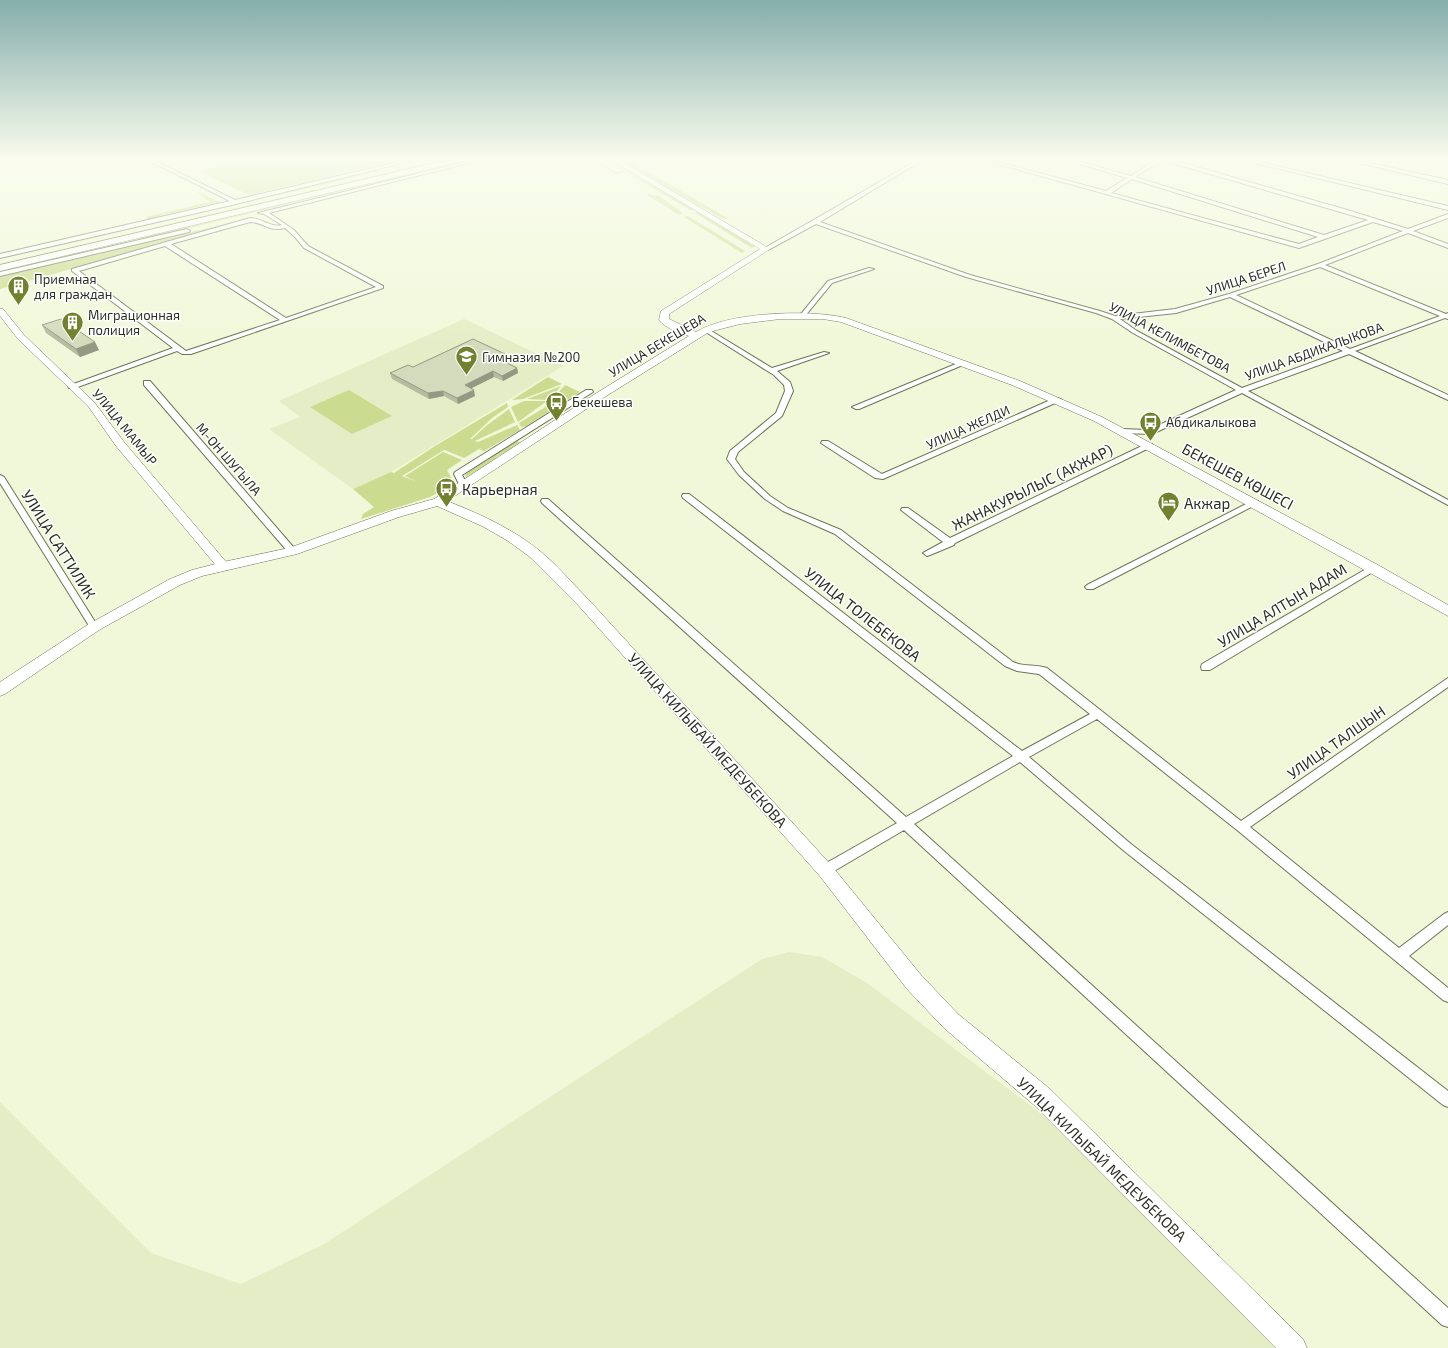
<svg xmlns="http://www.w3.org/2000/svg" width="1448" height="1348" font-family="'Exo 2',sans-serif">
  <rect width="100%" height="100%" fill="#f1f8d9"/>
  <!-- built -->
  <path fill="#e4edc6" d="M 464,319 L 563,366 L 391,472 L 353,489 L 269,429 L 300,417 L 279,401 Z
    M 789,952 L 822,957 L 867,983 L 1043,1115 L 1280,1348 L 0,1348 L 0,1102 L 151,1253 L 241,1284 L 324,1244 L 762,959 Z"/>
  <!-- green -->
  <path fill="#cbdb8f" d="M 248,158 L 408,158 L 250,195 L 198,171 Z
    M 449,158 L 456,158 L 0,266 L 0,264 Z
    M 615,158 L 624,158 L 729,219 L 721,218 Z
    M 386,167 L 387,168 L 327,184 L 130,228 Z
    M 637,174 L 695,210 L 690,210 L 632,176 Z
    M 403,176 L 404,176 L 140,240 L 139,238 L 335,190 Z
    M 196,191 L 220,202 L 162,215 L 149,220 L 146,217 L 210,202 Z
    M 649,194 L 659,196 L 683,213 L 679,215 L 647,195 Z
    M 698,211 L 756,246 L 752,248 L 695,213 Z
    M 688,216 L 745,251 L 742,253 L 684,217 Z
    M 251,218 L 253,218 L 0,289 L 0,277 Z
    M 548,377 L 562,384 L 523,399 L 512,400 Z
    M 565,385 L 580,392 L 566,401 L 552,400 Z
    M 561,386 L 549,400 L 527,399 Z
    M 349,390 L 392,416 L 352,434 L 310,407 Z
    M 524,401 L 547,401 L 518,422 L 511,407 Z
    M 550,401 L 565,402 L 527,426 L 521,427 L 519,423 L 544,408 Z
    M 507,403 L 508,407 L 492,418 L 470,439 L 472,439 L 486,426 L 509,409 L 515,422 L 475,441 L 478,442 L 517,425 L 520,430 L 484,451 L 480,450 L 481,448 L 464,458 L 435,446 Z
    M 517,441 L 521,443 L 496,457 L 497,458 L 466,477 L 465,475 L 467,472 Z
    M 435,446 L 444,450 L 402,476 L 417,482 L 405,476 L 443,452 L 462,460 L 447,470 L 454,483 L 430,497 L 361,519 L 363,514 L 374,507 L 353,489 L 391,472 L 394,473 Z"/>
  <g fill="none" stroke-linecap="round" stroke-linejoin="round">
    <defs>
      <path id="minor" d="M 144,158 L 149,158 L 235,200 L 416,158 L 423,158 L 236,204 L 0,258 L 0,254 L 230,201 Z
        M 481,158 L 488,158 L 269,213 L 294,230 L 308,246 L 383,286 L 383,288 L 191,354 L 182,354 L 177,351 L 75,388 L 69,388 L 68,386 L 173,348 L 72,271 L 72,269 L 250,218 C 262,218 270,228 282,225 L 264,214 L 258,213 ZM 250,222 C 264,222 267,232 285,228 L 295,237 L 304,248 L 376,287 L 286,318 L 171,244 ZM 165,246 L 280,320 L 186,351 L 79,271 Z
        M 921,158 L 926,158 L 820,222 L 970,275 L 1100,311 L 1115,316 L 1175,309 L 1229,294 L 1318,264 L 1403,231 L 1373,222 L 1299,248 L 977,158 L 983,158 L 1106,191 L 1127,178 L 1061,158 L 1067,158 L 1131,176 L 1159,158 L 1165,158 L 1344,209 L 1408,229 L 1448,214 L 1448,218 L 1413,231 L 1448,244 L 1448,248 L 1408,233 L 1325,265 L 1446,314 L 1448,313 L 1448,319 L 1445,318 L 1355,351 L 1448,395 L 1448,400 L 1349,354 L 1248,391 L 1448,500 L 1448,505 L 1242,393 L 1152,434 L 1119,433 L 1118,431 L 1122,429 L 1148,430 L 1236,390 L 1133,333 L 1112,319 L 1096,313 L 966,277 L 816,224 L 768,250 L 763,249 ZM 1162,160 L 1368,220 L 1324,235 L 1135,177 ZM 1132,179 L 1318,237 L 1299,244 L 1111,193 ZM 1320,267 L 1440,316 L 1350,349 L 1236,295 ZM 1230,297 L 1343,351 L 1242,388 L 1137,331 L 1120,319 L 1176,313 Z
        M 1235,158 L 1242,158 L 1448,206 L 1448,210 Z
        M 1339,158 L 1346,158 L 1448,180 L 1448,184 Z
        M 187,229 L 190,231 L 189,232 L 0,276 L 0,272 Z
        M 869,268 L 874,269 L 832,283 L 805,316 L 801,316 L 801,314 L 828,281 Z
        M 704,329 L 708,329 L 772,368 L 824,352 L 829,353 L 777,371 L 790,382 L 793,391 L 782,416 L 738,452 L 735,459 L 744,472 L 770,496 L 788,508 L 841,530 L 1013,662 C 1023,667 1035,664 1047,668 L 1241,821 L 1448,678 L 1448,687 L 1250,827 L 1399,948 L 1444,914 L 1448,912 L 1448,925 L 1409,956 L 1448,988 L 1448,1002 L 1443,1000 L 1237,830 L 1097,719 L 1029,757 L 1131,844 L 1448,1091 L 1448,1107 L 1443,1105 L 1123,850 L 1020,762 L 914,824 L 1448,1308 L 1448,1327 L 1442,1325 L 904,830 L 829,874 L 825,875 L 821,874 L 819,870 L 821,866 L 897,823 L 542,503 L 541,501 L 542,499 L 548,499 L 906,817 L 1013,756 L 683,498 L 682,496 L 683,494 L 689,494 L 1022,751 L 1090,714 L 1039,674 L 1017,671 L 1005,666 L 835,534 L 783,511 L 765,499 L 739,475 L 727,459 L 730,451 L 776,413 L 785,391 L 784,385 L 774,375 L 704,331 Z
        M 963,361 L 966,363 L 965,364 L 859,409 L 856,409 L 852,407 Z
        M 144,381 L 150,381 L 295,549 L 296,551 L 295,553 L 289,553 L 144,385 Z
        M 586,390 L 592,390 L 593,392 L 462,475 L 468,486 L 467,488 L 461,488 L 454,474 L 455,472 Z
        M 1055,398 L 1058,398 L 1062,400 L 883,479 L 875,478 L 821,443 L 822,441 L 828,441 L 882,474 Z
        M 1146,444 L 1152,444 L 1153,446 L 955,543 L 954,545 L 930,555 L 927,556 L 923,553 L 943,542 L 901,510 L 902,508 L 908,508 L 950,538 Z
        M 0,475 L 4,477 L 97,625 L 99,627 L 97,629 L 91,629 L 0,483 Z
        M 1252,501 L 1258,501 L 1259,503 L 1093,589 L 1087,589 L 1085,587 L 1087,585 Z
        M 1373,565 L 1376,566 L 1377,568 L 1376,570 L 1210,670 L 1202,670 L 1201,667 L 1202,664 Z"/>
      <path id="tertiary" d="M 0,309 L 3,309 L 24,335 L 94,402 L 124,442 L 227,563 L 229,566 L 227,569 L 219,569 L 116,446 L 88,406 L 18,339 L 0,316 Z"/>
      <path id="secondary" d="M 456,158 L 468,158 L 467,160 L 0,271 L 0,265 Z
        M 593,158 L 601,158 L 622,170 L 621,172 L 615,172 Z
        M 608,158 L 616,158 L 770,249 L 669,314 L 669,319 L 696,332 C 728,312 810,309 846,318 L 1020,381 L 1102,417 L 1378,565 L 1448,605 L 1448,616 L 1094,421 L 1012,385 L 841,322 L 823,319 L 780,319 L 740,324 L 709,332 L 603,398 L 447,501 C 480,514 513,529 540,551 C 557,565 572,583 588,599 L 831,865 L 921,975 L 958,1014 L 1050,1089 L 1303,1339 L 1307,1348 L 1276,1348 L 1034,1105 L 944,1028 L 907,989 L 819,875 L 578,605 L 530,557 L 508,541 L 484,527 L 437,506 L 399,517 L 297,554 L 202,576 L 180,585 L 99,630 L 5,694 L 0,696 L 0,682 L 89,624 L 170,579 L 192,570 L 223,562 L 289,548 L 391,511 L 434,499 L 595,394 L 689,336 C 679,332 666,329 659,320 L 661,311 L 760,249 Z"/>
    </defs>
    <!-- minor casing -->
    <use href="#minor" stroke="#6e7458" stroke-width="2"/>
    <!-- tertiary casing -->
    <use href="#tertiary" stroke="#6e7458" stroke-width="1"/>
    <!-- secondary casing -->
    <use href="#secondary" stroke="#6e7458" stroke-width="1"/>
    <!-- minor -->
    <use href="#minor" fill="#fff" fill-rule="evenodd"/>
    <!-- tertiary -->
    <use href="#tertiary" fill="#fff" fill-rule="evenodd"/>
    <!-- secondary -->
    <use href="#secondary" fill="#fff" fill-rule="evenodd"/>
  </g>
  <!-- wall -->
  <path fill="#b5bca2" d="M 42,325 L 99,350 L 80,357 L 46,333 Z
    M 506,359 L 506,362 L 517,368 L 518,373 L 503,381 L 494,377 L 471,388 L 475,396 L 458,404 L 444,396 L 429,399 L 392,379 L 390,373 L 413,367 Z"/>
  <!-- shaded-wall -->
  <path fill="#949984" d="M 95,342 L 99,350 L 80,357 L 76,349 Z
    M 517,368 L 518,373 L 503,381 L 502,376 Z
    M 493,371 L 494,377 L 466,391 L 465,385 Z
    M 474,390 L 475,396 L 458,404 L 457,398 Z
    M 443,391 L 444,396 L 429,399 L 428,393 Z"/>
  <!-- building -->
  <path fill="#d3dbbc" stroke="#949984" d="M 61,319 L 95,342 L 76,349 L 42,325 Z
    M 473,339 L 505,354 L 505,362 L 517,368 L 502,376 L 493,371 L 465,385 L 474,390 L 457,398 L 443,391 L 428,393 L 390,373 L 408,365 L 413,367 Z"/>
  <!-- sky -->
  <linearGradient id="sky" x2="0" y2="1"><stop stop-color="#86adac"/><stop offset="0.46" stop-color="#f9fcee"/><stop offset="1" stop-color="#f9fcee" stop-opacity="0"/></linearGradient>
  <rect width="1448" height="346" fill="url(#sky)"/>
  <!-- icons -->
  <defs>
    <symbol id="building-pin" viewBox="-11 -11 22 30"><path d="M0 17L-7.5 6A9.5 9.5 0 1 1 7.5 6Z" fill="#72812e" stroke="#fff"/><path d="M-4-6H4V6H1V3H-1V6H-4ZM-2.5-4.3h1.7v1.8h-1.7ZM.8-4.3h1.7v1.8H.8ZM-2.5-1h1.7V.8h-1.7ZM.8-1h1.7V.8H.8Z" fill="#fff"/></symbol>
    <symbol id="school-pin" viewBox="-11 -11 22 30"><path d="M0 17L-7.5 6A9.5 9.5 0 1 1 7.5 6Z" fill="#72812e" stroke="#fff"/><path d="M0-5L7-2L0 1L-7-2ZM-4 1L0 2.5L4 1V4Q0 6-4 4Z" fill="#fff"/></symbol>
    <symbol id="bus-pin" viewBox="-11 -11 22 30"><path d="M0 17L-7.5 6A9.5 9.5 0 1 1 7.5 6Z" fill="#72812e" stroke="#fff"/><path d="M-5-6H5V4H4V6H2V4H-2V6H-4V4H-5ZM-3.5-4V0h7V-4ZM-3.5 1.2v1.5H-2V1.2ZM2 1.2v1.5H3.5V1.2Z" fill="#fff"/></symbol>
    <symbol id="hotel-pin" viewBox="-11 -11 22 30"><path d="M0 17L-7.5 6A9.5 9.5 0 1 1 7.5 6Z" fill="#72812e" stroke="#fff"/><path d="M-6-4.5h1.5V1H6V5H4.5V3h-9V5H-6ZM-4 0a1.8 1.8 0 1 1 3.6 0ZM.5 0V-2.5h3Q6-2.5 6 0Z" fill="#fff"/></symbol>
  </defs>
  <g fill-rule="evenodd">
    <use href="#building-pin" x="6" y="274" width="25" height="34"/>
    <use href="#building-pin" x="60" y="310" width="25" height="34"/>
    <use href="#school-pin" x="454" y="344" width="25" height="34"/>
    <use href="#bus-pin" x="544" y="390" width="25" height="34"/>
    <use href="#bus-pin" x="1138" y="410" width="25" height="34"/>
    <use href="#bus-pin" x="434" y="476" width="25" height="34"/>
    <use href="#hotel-pin" x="1156" y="490" width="25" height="34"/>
  </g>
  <g text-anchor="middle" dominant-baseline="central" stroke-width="3" stroke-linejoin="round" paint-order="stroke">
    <!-- far-street labels -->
    <g font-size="13" fill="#2c2f23" stroke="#fff">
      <text transform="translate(1246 278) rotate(-18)">УЛИЦА БЕРЕЛ</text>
      <text transform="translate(1170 337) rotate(28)">УЛИЦА КЕЛИМБЕТОВА</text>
      <text transform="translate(657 345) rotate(-31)">УЛИЦА БЕКЕШЕВА</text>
      <text transform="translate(1314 351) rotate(-20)">УЛИЦА АБДИКАЛЫКОВА</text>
      <text transform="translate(125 427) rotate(51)">УЛИЦА МАМЫР</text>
      <text transform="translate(968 427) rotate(-24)">УЛИЦА ЖЕЛДИ</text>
      <text transform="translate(229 459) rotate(49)">М-ОН ШУГЫЛА</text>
    </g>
    <!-- far-poi labels -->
    <g font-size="13" fill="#2c2f23" stroke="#fff" text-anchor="start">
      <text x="34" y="279">Приемная<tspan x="34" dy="15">для граждан</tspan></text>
      <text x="88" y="315">Миграционная<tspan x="88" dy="15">полиция</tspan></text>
      <text x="482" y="357">Гимназия №200</text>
      <text x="572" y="402">Бекешева</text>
      <text x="1166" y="422">Абдикалыкова</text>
    </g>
    <!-- street labels -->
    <g font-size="15" fill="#2c2f23" stroke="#fff">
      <text transform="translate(1238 476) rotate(28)">БЕКЕШЕВ КӨШЕСІ</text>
      <text transform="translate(1032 487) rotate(-26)">ЖАНАКУРЫЛЫС (АКЖАР)</text>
      <text transform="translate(59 544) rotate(58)">УЛИЦА САТТИЛИК</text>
      <text transform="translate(1282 605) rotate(-31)">УЛИЦА АЛТЫН АДАМ</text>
      <text transform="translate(863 614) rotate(38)">УЛИЦА ТОЛЕБЕКОВА</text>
      <text transform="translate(708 740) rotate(48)">УЛИЦА КИЛЫБАЙ МЕДЕУБЕКОВА</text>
      <text transform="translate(1336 742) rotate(-35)">УЛИЦА ТАЛШЫН</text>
      <text transform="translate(1102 1159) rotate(44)">УЛИЦА КИЛЫБАЙ МЕДЕУБЕКОВА</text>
    </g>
    <!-- poi labels -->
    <g font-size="15" fill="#2c2f23" stroke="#fff" text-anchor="start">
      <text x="462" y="489">Карьерная</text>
      <text x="1184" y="503">Акжар</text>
    </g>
  </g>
</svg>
